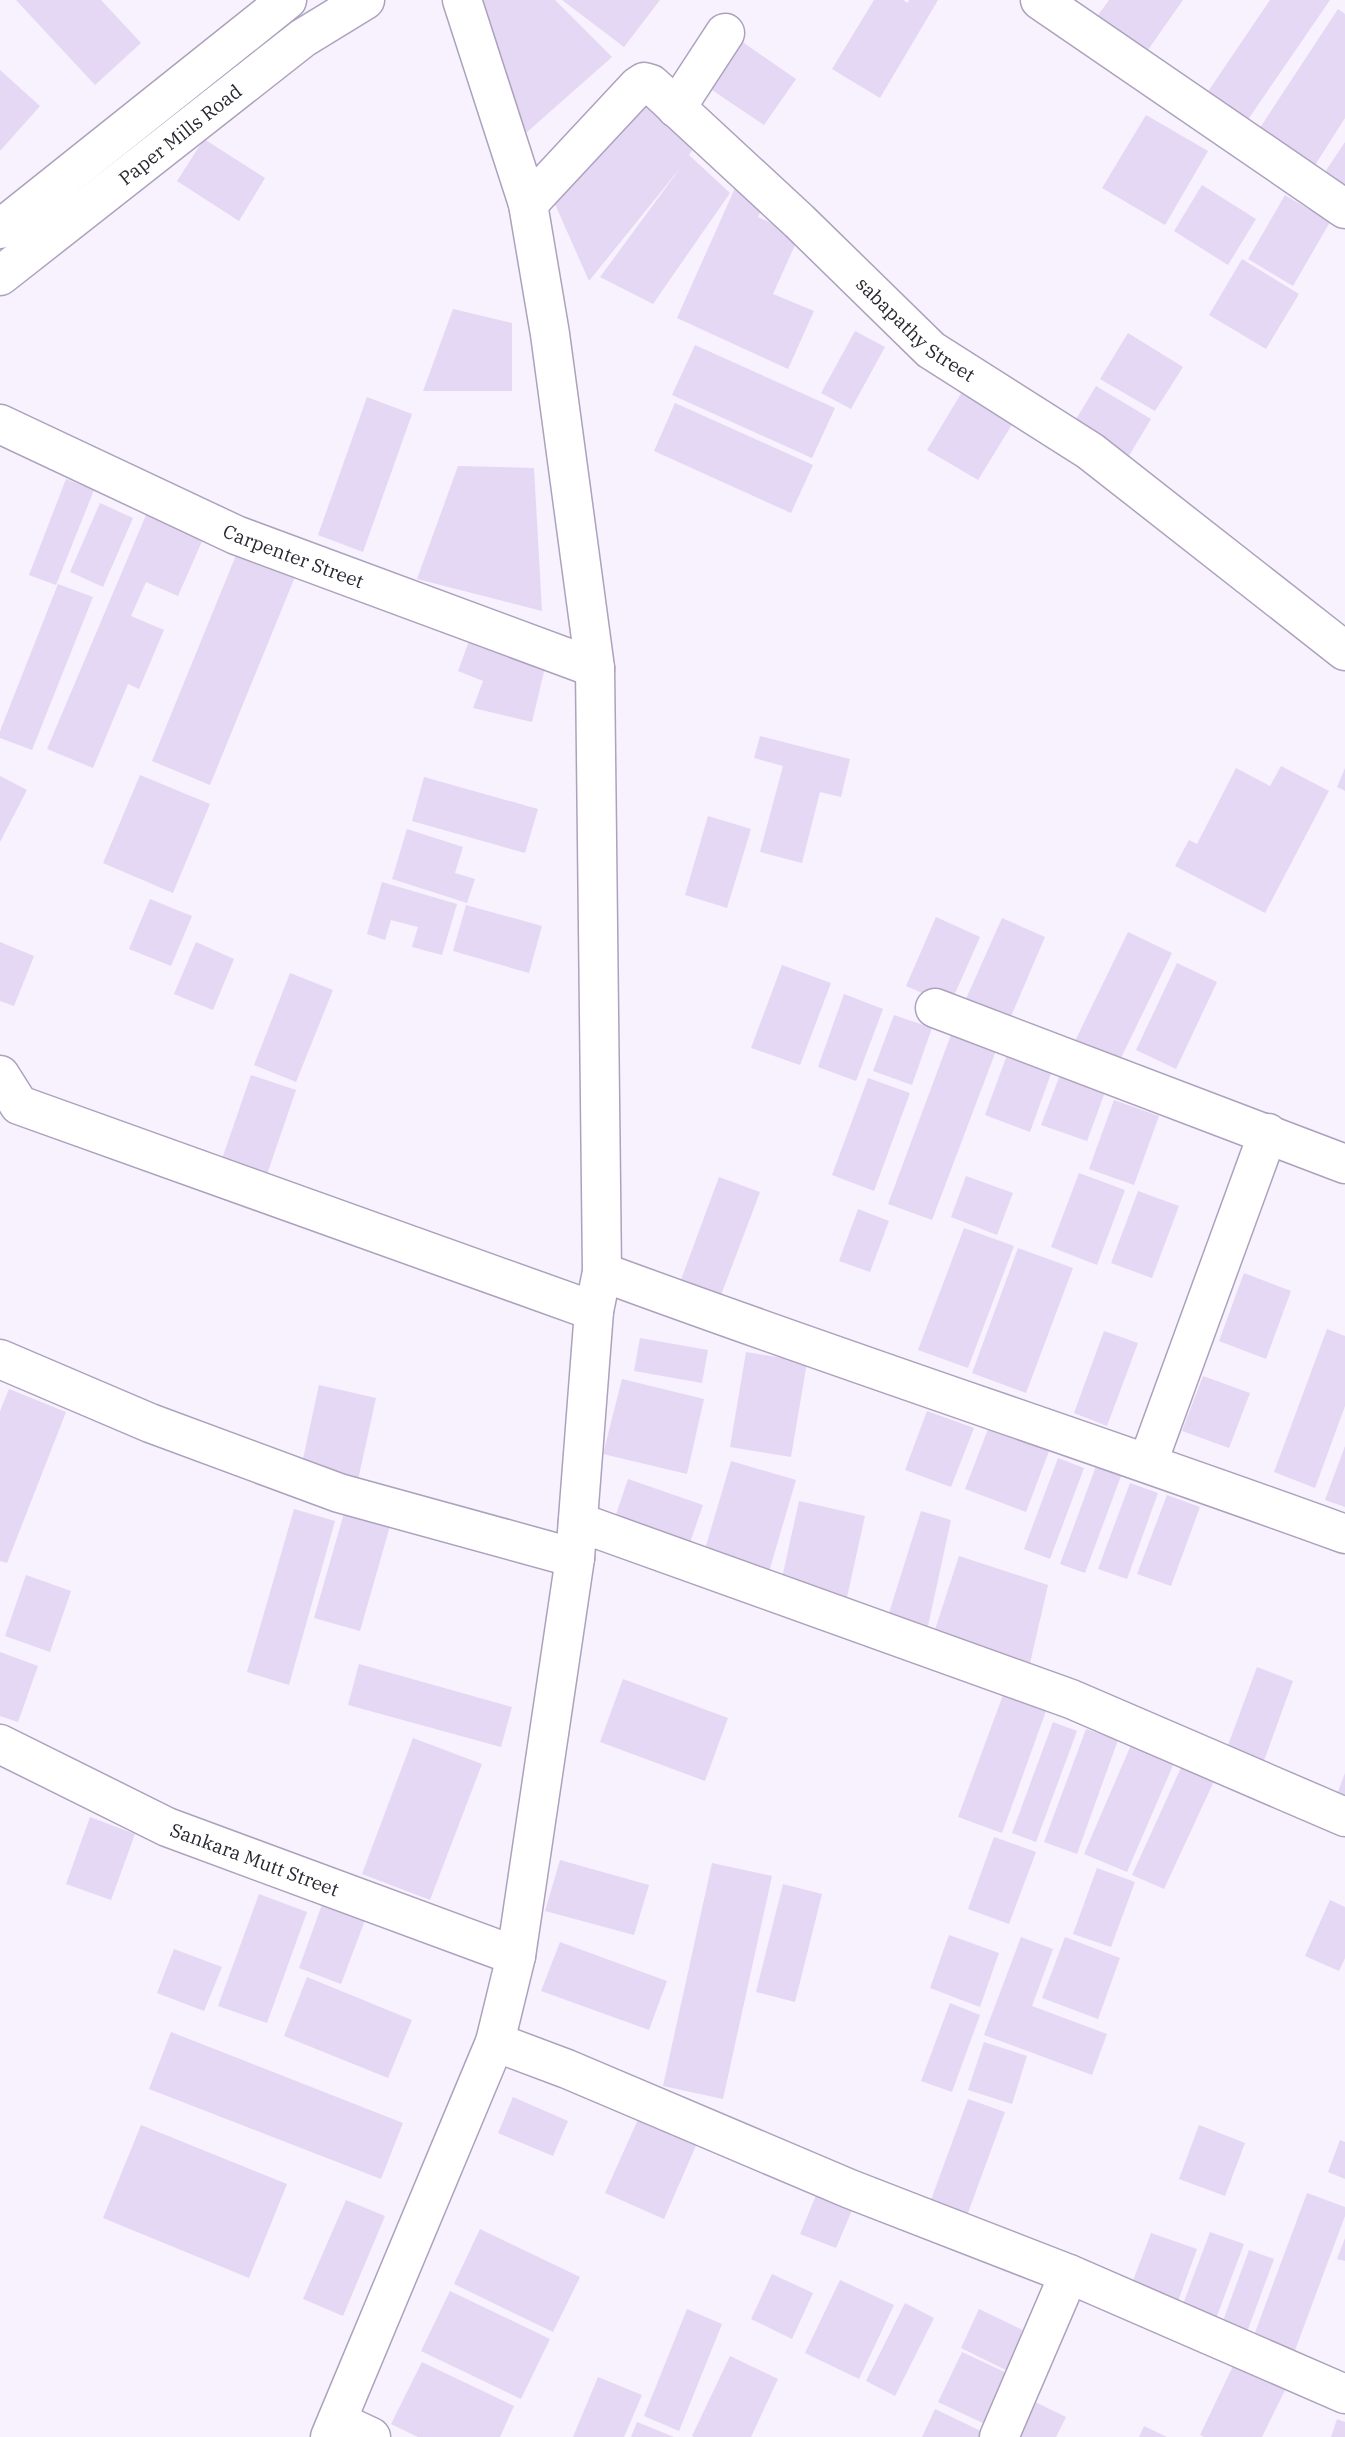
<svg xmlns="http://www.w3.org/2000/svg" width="1345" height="2437" font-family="'IBM Plex Serif',serif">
  <rect width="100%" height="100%" fill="#f7f2fe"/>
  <!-- building -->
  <path fill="#e4d8f4" d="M 16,0 L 101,0 L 141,43 L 95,85 Z
    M 468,0 L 555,0 L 612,57 L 526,133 L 465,4 Z
    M 562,0 L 660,0 L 624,47 Z
    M 874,0 L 903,0 L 908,3 L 909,0 L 938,0 L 880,98 L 832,69 Z
    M 1109,0 L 1183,0 L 1143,57 L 1093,22 Z
    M 1270,0 L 1330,0 L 1245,124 L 1205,96 Z
    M 1338,9 L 1345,14 L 1345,118 L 1310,173 L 1254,137 Z
    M 741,41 L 796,79 L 764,125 L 709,88 Z
    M 0,70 L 40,106 L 0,151 Z
    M 643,93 L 693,149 L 689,155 L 730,193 L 653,304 L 600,277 L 681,167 L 589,281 L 547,186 Z
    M 1146,115 L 1208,151 L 1165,225 L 1102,188 Z
    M 204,139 L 265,178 L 239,221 L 177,181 Z
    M 1345,142 L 1345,195 L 1321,178 Z
    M 1202,185 L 1256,219 L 1228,265 L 1174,231 Z
    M 735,188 L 765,202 L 758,217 L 799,236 L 773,294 L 814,311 L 788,369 L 677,318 Z
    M 1285,195 L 1330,222 L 1293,286 L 1248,259 Z
    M 1242,259 L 1299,294 L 1266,349 L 1209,315 Z
    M 453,309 L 512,323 L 512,391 L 423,391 Z
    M 855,331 L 885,347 L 851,409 L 821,393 Z
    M 1128,333 L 1183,367 L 1155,411 L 1100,379 Z
    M 695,345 L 835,408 L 812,458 L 672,395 Z
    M 1096,386 L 1151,419 L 1124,464 L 1069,431 Z
    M 962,392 L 1013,423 L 978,480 L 927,450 Z
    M 367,397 L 412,414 L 363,552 L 318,535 Z
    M 675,403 L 813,465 L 791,513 L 654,451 Z
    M 458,466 L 534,468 L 542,611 L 417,579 Z
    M 66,479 L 94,490 L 56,585 L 29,575 Z
    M 100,503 L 133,518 L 103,587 L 70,572 Z
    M 146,515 L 203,539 L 178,596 L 146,582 L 131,616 L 164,630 L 139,689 L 128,684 L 93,768 L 47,749 Z
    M 241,543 L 299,567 L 210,785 L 152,761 Z
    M 58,584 L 93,597 L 32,750 L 0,738 L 0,731 Z
    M 473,630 L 547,659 L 532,722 L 473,708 L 483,681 L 458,671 Z
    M 760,736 L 850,759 L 841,797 L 820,792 L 802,863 L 760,852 L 783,766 L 754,758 Z
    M 1281,766 L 1329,791 L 1265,913 L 1175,866 L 1189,840 L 1197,844 L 1236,768 L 1270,786 Z
    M 1345,768 L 1345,791 L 1337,787 Z
    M 140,775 L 210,804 L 173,893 L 103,863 Z
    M 0,776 L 27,790 L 0,842 Z
    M 424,777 L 538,809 L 525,853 L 412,821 Z
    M 708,816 L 751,829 L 727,908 L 685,895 Z
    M 407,829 L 463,847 L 455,873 L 475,879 L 467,903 L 392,879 Z
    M 382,882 L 457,904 L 442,955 L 412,947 L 418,927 L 391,920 L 385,940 L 367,934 Z
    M 150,899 L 192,916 L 171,966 L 129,949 Z
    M 466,905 L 542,926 L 529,973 L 453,951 Z
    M 936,917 L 980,937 L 950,1005 L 906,986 Z
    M 1002,918 L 1045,937 L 1006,1028 L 962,1008 Z
    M 1128,932 L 1172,953 L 1119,1062 L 1075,1041 Z
    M 0,942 L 34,956 L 14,1006 L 0,1001 Z
    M 196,942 L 234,959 L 213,1010 L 174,994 Z
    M 1177,963 L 1217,982 L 1176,1069 L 1136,1050 Z
    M 782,965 L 831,983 L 800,1065 L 751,1048 Z
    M 290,973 L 333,990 L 296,1082 L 254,1065 Z
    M 844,994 L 883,1009 L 856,1081 L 818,1067 Z
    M 894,1015 L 932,1028 L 912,1085 L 873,1071 Z
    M 952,1032 L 997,1048 L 932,1220 L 888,1204 Z
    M 1008,1052 L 1053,1068 L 1030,1132 L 985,1115 Z
    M 1063,1067 L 1108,1084 L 1087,1141 L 1041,1125 Z
    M 251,1075 L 296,1090 L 266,1177 L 221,1162 Z
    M 868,1078 L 910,1093 L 874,1191 L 832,1175 Z
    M 1114,1100 L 1159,1116 L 1134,1185 L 1089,1169 Z
    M 1079,1173 L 1125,1190 L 1097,1265 L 1051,1247 Z
    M 966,1176 L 1013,1193 L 997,1235 L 951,1217 Z
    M 719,1177 L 760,1192 L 715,1311 L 675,1296 Z
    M 1138,1191 L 1179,1206 L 1152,1278 L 1111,1263 Z
    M 858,1209 L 889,1221 L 870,1272 L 839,1261 Z
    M 964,1228 L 1014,1246 L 968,1368 L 918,1350 Z
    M 1018,1248 L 1073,1268 L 1026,1393 L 972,1373 Z
    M 1244,1273 L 1291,1291 L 1266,1359 L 1219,1341 Z
    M 1327,1329 L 1345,1336 L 1345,1406 L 1315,1488 L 1274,1472 Z
    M 1104,1331 L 1138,1343 L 1107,1426 L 1074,1413 Z
    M 640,1338 L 708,1350 L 702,1383 L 634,1371 Z
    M 746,1352 L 807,1362 L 791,1457 L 730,1447 Z
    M 1203,1376 L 1250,1393 L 1229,1448 L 1182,1431 Z
    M 622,1379 L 704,1399 L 687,1474 L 603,1454 Z
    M 319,1385 L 376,1398 L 358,1480 L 301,1468 Z
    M 9,1389 L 66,1412 L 7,1563 L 0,1561 L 0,1411 Z
    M 927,1411 L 974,1428 L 951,1487 L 905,1470 Z
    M 988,1429 L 1049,1451 L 1026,1512 L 965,1489 Z
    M 1345,1446 L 1345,1507 L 1325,1500 Z
    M 1058,1458 L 1084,1468 L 1050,1559 L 1024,1549 Z
    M 731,1461 L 796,1480 L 766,1582 L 701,1563 Z
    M 1096,1466 L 1121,1476 L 1085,1573 L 1060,1564 Z
    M 628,1479 L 703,1505 L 685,1557 L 610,1532 Z
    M 1130,1483 L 1158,1493 L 1127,1579 L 1098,1569 Z
    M 1167,1495 L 1200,1507 L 1171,1586 L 1137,1574 Z
    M 799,1501 L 865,1516 L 846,1602 L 780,1587 Z
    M 294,1509 L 335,1521 L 289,1685 L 247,1672 Z
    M 921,1511 L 951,1520 L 928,1626 L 889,1613 Z
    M 344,1513 L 390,1526 L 360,1631 L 314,1618 Z
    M 959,1556 L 1048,1585 L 1028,1672 L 931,1642 Z
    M 26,1575 L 71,1591 L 50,1652 L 5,1636 Z
    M 0,1652 L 38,1666 L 18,1722 L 0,1716 Z
    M 359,1664 L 512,1707 L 501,1747 L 348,1705 Z
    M 1257,1667 L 1293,1681 L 1261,1769 L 1224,1756 Z
    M 623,1679 L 728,1718 L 705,1781 L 600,1742 Z
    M 1003,1695 L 1046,1711 L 1002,1833 L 958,1817 Z
    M 1053,1722 L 1077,1731 L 1036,1842 L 1012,1833 Z
    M 1086,1729 L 1118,1740 L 1077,1854 L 1044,1842 Z
    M 413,1738 L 482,1764 L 430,1900 L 362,1874 Z
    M 1131,1745 L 1174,1763 L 1127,1872 L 1084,1854 Z
    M 1184,1761 L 1216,1777 L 1164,1889 L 1132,1875 Z
    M 1345,1773 L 1345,1809 L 1333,1805 Z
    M 90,1817 L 135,1834 L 111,1900 L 66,1884 Z
    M 994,1837 L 1036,1852 L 1009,1924 L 968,1909 Z
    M 560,1860 L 649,1885 L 634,1935 L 545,1911 Z
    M 712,1863 L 772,1876 L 723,2099 L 663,2086 Z
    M 1097,1868 L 1135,1882 L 1111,1947 L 1073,1934 Z
    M 783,1884 L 822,1894 L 795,2002 L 756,1992 Z
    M 259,1894 L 307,1912 L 267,2023 L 218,2006 Z
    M 324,1899 L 367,1915 L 341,1984 L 299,1968 Z
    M 1330,1900 L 1345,1907 L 1345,1958 L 1339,1971 L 1305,1956 Z
    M 949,1935 L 999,1953 L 980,2007 L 930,1988 Z
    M 1021,1937 L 1053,1949 L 1032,2006 L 1107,2034 L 1092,2075 L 984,2035 Z
    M 1065,1937 L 1120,1958 L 1098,2019 L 1042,1998 Z
    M 560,1942 L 667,1981 L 649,2030 L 541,1991 Z
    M 174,1949 L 222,1967 L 204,2011 L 157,1993 Z
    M 307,1977 L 412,2020 L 388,2078 L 284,2036 Z
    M 950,2003 L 980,2015 L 952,2092 L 921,2081 Z
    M 171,2032 L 403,2123 L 381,2179 L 149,2089 Z
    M 984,2042 L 1027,2056 L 1012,2104 L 968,2090 Z
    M 513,2097 L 568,2121 L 553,2156 L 498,2133 Z
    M 968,2099 L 1005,2112 L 965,2221 L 928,2208 Z
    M 640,2115 L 698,2141 L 664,2219 L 605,2193 Z
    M 141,2125 L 287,2184 L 249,2278 L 103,2218 Z
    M 1199,2125 L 1245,2143 L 1225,2196 L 1179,2179 Z
    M 1340,2140 L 1345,2142 L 1345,2179 L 1328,2172 Z
    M 817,2193 L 853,2208 L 836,2248 L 800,2234 Z
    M 1307,2193 L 1345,2207 L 1345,2216 L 1294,2353 L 1253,2338 Z
    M 346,2200 L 385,2216 L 343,2316 L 303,2299 Z
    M 480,2229 L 580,2277 L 553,2332 L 454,2284 Z
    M 1210,2232 L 1244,2244 L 1214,2324 L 1180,2312 Z
    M 1151,2233 L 1197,2249 L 1177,2304 L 1131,2286 Z
    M 1345,2238 L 1345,2261 L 1337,2259 Z
    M 1249,2250 L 1274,2259 L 1246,2335 L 1221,2326 Z
    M 772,2274 L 813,2293 L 792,2339 L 751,2319 Z
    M 840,2280 L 894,2305 L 859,2379 L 805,2353 Z
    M 450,2291 L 550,2339 L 521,2399 L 421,2351 Z
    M 905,2303 L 934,2318 L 895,2396 L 866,2381 Z
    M 687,2309 L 722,2324 L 679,2431 L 644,2416 Z
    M 979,2309 L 1035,2336 L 1016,2375 L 961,2348 Z
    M 962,2352 L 1011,2375 L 987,2425 L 938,2402 Z
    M 730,2356 L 778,2379 L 751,2437 L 694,2437 L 692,2436 Z
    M 422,2362 L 514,2406 L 500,2437 L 418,2437 L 391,2424 Z
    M 1234,2364 L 1286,2388 L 1262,2437 L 1204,2437 L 1200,2435 Z
    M 598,2377 L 642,2395 L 624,2437 L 573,2437 Z
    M 1023,2396 L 1066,2417 L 1056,2437 L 1004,2437 Z
    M 935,2409 L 983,2432 L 981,2437 L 922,2437 Z
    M 1337,2419 L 1345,2422 L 1345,2437 L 1331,2437 Z
    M 637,2422 L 674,2437 L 631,2437 Z
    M 1144,2426 L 1167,2437 L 1139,2437 Z"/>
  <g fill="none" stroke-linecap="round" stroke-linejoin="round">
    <defs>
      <g id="minor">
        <path d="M 1040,0 L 1345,209"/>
        <path d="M 676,108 L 725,33"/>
        <path id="s1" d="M 528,204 L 638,86 L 644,82 L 651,84 L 799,221 L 931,350 L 1090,451 L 1345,651"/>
        <path id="s2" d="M 0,424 L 236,535 L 595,668"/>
        <path d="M 935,1008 L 1345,1164"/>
        <path d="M 0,1075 L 19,1105 L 594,1311"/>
        <path d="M 602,1272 C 848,1363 1098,1444 1345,1534"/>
        <path d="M 0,1359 L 150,1423 L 339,1493 L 575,1558"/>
        <path d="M 1148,1462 L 1268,1133"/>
        <path d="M 578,1522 L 1071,1699 L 1345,1817"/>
        <path id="s3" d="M 0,1744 L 167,1827 L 516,1956"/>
        <path d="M 495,2042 L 567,2069 L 850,2189 L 1069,2274 L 1345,2394"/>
        <path d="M 337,2421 L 371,2437"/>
        <path d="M 330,2437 L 495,2042 L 516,1956 L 575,1558 L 594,1311 L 602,1272 L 595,668 L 550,334 L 528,204 L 462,0"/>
        <path d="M 999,2437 L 1069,2274"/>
      </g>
      <g id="major">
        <path d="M 0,229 L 287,0"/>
        <path id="s4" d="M 0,276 L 303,38 L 365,0"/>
      </g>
    </defs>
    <!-- minor casing -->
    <use href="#minor" stroke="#ada1bd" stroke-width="41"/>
    <!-- major casing -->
    <use href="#major" stroke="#ada1bd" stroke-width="41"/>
    <!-- minor -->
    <use href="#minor" stroke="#fff" stroke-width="38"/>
    <!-- major -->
    <use href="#major" stroke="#fff" stroke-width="38"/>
  </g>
  <g text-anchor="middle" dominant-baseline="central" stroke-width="7" stroke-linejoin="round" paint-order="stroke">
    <!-- street labels -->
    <g font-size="19" fill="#2b2731" stroke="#fff">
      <text stroke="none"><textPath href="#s4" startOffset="229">Paper Mills Road</textPath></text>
      <text stroke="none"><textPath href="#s1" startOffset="537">sabapathy Street</textPath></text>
      <text stroke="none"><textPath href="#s2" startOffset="322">Carpenter Street</textPath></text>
      <text stroke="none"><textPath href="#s3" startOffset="280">Sankara Mutt Street</textPath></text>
    </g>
  </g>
</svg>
